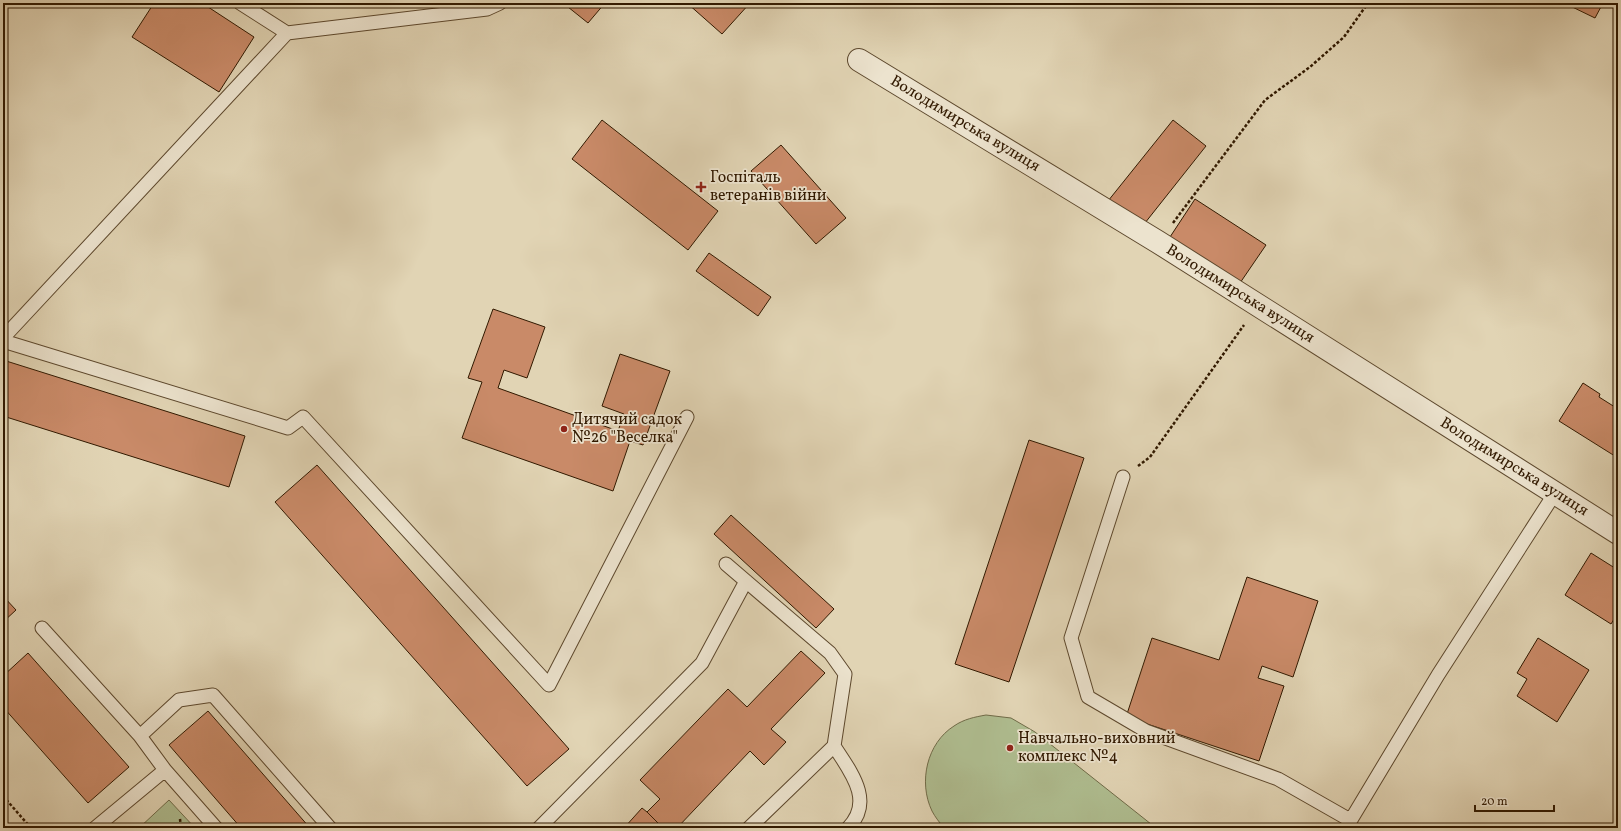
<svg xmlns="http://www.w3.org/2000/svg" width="1621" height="831" font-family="Vollkorn,serif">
  <rect width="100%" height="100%" fill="#e1d4b4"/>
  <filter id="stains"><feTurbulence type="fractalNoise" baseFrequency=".005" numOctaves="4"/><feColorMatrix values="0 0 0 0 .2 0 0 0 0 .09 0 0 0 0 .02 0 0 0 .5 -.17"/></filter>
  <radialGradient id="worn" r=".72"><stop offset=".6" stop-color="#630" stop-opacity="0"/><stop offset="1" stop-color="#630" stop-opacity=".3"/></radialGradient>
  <!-- green -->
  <path fill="#afbd90" stroke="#706b48" d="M 986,715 L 1011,718 L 1035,732 L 1156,828 L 944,828 C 940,823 935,817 932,811 C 918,782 927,743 954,726 C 964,719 975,717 986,715 Z
    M 169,800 L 195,828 L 139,828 Z"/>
  <!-- building -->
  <path fill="#c98a68" stroke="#311900" d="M 154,3 L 202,3 L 254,37 L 219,92 L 132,37 Z
    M 563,3 L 605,3 L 588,23 Z
    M 687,3 L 750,3 L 722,34 Z
    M 1564,3 L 1603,3 L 1595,18 Z
    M 602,120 L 718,211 L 688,250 L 572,159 Z
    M 1173,120 L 1206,146 L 1141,228 L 1108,201 Z
    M 781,145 L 846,218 L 816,244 L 751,171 Z
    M 1195,199 L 1266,245 L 1240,283 L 1170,237 Z
    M 709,253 L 771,297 L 758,316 L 696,271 Z
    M 493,309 L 545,327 L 527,378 L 504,370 L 498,388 L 618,431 L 624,414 L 602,406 L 620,354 L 670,371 L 643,445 L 630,441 L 613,491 L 462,438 L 482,382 L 468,378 Z
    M 3,360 L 245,436 L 229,487 L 3,416 Z
    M 1583,383 L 1600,394 L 1599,397 L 1618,409 L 1618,458 L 1559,421 Z
    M 1029,440 L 1084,458 L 1009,682 L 955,664 Z
    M 317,465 L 569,749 L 527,786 L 275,502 Z
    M 731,515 L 834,609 L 816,628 L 714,534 Z
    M 1591,553 L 1618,570 L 1618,613 L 1611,624 L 1565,595 Z
    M 1247,577 L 1318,601 L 1293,677 L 1262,666 L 1258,678 L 1284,686 L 1259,761 L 1126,717 L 1152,638 L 1219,660 Z
    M 3,596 L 16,610 L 3,622 Z
    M 1538,638 L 1589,670 L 1557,722 L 1517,696 L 1527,679 L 1517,673 Z
    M 801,651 L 825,673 L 771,729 L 786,742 L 764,765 L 750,751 L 677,828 L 663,828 L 647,812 L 660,799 L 640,780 L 728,689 L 747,707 Z
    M 28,653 L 129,767 L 88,803 L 3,707 L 3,676 Z
    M 208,711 L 310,828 L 241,828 L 169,745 Z
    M 642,808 L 647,812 L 663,828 L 624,828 Z"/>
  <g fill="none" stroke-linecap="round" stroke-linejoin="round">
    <defs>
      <path id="lane" d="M 240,3 L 287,33 L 487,9 L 500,3
        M 3,338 L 287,33
        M 3,341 L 288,428 L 303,417 L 549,685 L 687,417
        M 1123,477 L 1071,638 L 1088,697 L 1146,731 L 1278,779 L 1350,820
        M 726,564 L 830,653 L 845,674 L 834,746 L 749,828
        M 42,628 L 140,736 L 165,770 L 95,828
        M 140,736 L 179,700 L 213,695 L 330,828
        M 834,746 C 850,771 875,801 848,828
        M 165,770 L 216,828
        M 539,828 L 702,663 L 746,581
        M 1346,828 L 1438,675 L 1555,493"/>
      <path id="street" d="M 859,60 L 1158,242 L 1618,533"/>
    </defs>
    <!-- lane casing -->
    <use href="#lane" stroke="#5d482d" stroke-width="15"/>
    <!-- street casing -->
    <use href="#street" stroke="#5d482d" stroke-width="24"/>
    <!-- path -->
    <path stroke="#311900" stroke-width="2.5" stroke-dasharray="3 2" stroke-linecap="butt" d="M 1173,223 L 1265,100 L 1310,67 L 1344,37 L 1368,3
      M 1138,466 L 1150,457 L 1244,325
      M 3,796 L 31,828
      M 180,819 L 181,828"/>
    <!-- lane -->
    <use href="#lane" stroke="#ece3ce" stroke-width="13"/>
    <!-- street -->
    <use href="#street" stroke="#ece3ce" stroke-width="22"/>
  </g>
  <!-- markers -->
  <g fill="#8f2418" stroke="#ece3ce" stroke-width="1.5">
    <path d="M699 181h4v4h4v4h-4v4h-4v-4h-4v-4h4z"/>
    <circle cx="564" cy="429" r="4"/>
    <circle cx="1010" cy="748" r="4"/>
  </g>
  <g text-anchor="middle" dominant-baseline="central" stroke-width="3.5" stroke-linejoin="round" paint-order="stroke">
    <!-- street labels -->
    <g font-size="16" fill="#311900" stroke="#ece3ce">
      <text transform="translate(965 124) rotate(31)">Володимирська вулиця</text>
      <text transform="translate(1240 294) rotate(32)">Володимирська вулиця</text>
      <text transform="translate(1514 467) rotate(32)">Володимирська вулиця</text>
    </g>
    <!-- poi labels -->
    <g font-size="16" fill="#311900" stroke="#ece3ce" text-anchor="start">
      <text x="710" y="178">Госпіталь<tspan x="710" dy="18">ветеранів війни</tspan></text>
      <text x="572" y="420">Дитячий садок<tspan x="572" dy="18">№26 "Веселка"</tspan></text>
      <text x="1018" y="739">Навчально-виховний<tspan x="1018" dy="18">комплекс №4</tspan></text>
    </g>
  </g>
  <!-- margin -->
  <rect width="1621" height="831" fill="none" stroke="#e1d4b4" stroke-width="16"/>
  <rect x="4" y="4" width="1613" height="823" fill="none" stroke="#311900" stroke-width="2"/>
  <rect x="8" y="8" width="1605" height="815" fill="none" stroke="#311900"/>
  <!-- scale -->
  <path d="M1475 805v6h79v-6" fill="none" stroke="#311900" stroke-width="2"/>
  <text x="1481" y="805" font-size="12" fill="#311900" stroke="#ece3ce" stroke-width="3" paint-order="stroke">20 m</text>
  <rect width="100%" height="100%" filter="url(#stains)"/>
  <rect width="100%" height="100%" fill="url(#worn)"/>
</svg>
